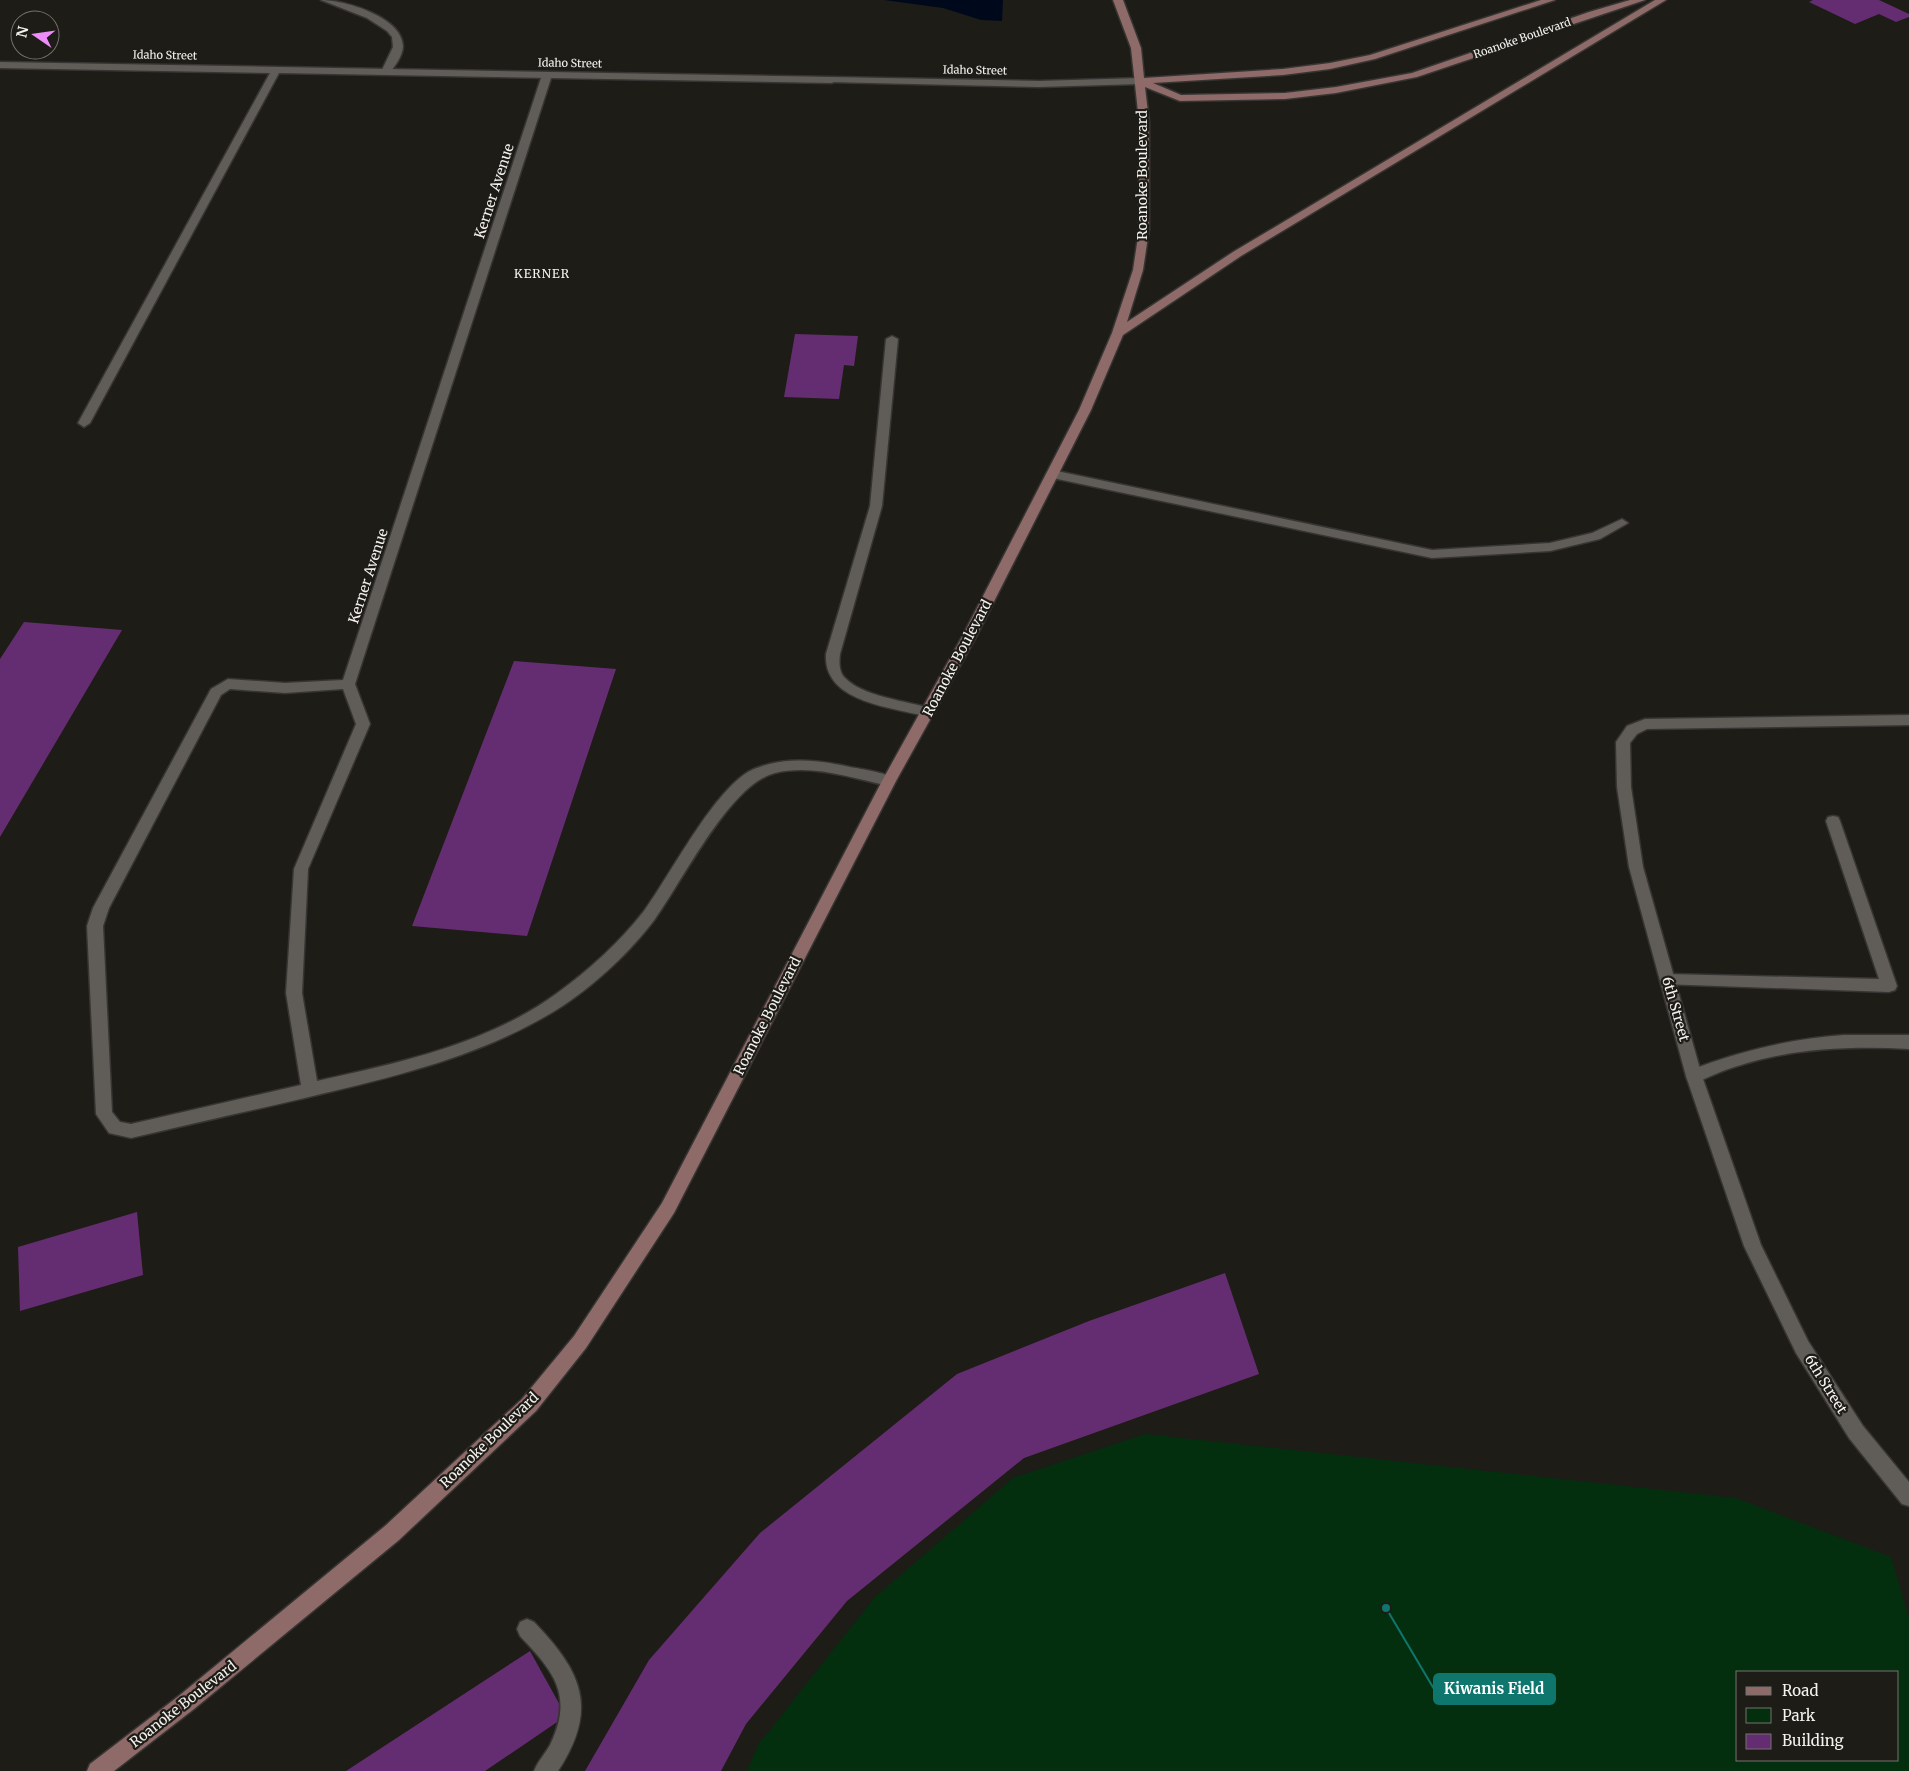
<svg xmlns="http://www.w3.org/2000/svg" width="1909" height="1771" font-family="Merriweather,serif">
  <rect width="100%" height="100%" fill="#1e1c17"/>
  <!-- green -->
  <path fill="#042f0f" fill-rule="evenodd" d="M 1145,1434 L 1736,1498 L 1891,1557 L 1909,1618 L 1909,1771 L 747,1771 L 758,1745 L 874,1598 L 1013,1478 ZM 1738,1672 L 1898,1672 L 1898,1760 L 1738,1760 Z"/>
  <!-- water -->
  <path fill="#00091b" d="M 884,0 L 1003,0 L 1002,21 L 981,20 L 943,8 Z"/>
  <!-- building -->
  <path fill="#652d71" d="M 1813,0 L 1879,0 L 1909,14 L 1909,17 L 1896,22 L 1879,14 L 1855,24 L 1809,2 Z
    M 795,334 L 858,336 L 854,366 L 844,365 L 839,399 L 784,397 Z
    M 24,622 L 122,630 L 0,837 L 0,659 Z
    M 514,661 L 616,669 L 527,936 L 412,926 Z
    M 137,1212 L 143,1275 L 20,1311 L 18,1247 Z
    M 1225,1273 L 1259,1374 L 1024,1458 L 847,1601 L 746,1724 L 721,1771 L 585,1771 L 649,1660 L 760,1533 L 957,1374 L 1089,1321 Z
    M 530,1651 L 566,1716 L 485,1771 L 346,1771 Z"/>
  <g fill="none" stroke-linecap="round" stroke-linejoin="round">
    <defs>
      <path id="service" d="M 321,0 C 345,0 402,17 403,46 C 403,56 394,67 389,74 L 381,72 L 393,47 L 392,37 L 387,31 L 367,18 Z
        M 547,72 L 552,75 L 355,684 L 370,724 L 308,869 L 302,993 L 317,1081 C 399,1063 487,1044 556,994 C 588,971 620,942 644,911 C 670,876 716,785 754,769 C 785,756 819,760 850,767 C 860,769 892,773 896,781 L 889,786 C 852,778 812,764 775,773 C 730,784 682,882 655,919 C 631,951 597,983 564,1005 C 487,1055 398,1076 309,1097 C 250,1111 190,1124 131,1138 L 109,1133 L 96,1114 L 87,926 L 93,908 L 211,689 L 228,679 L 285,683 L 343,680 L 542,75 ZM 230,689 L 285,693 L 343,689 L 356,724 L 294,869 L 286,993 L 301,1085 L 131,1124 L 120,1122 L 112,1112 L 103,926 L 109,908 L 221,695 Z
        M 892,336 L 898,339 L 882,506 L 840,654 C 839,661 839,671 844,677 C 862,697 908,701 933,709 L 935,712 L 933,715 L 928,717 C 893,707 823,703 826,654 L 870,506 L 886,339 Z
        M 1052,470 L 1432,550 L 1550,543 L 1592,533 L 1622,519 L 1628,523 L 1600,539 L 1550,551 L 1432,558 L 1048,477 L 1046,474 Z
        M 1833,816 L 1838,817 L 1840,821 L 1897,986 L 1895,990 L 1889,992 L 1662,984 L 1660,980 L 1662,976 L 1668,974 L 1879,979 L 1826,821 L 1828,817 Z
        M 1844,1035 L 1909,1035 L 1909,1049 C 1852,1046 1795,1048 1741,1065 C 1725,1069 1710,1077 1694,1083 L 1688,1081 L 1686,1076 L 1688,1071 C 1740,1051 1789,1039 1844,1035 Z
        M 527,1619 L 534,1622 C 582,1672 599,1708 558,1771 L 534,1771 C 538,1761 545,1754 550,1745 C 574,1695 554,1672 520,1636 L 517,1629 L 520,1622 Z"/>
      <path id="minor" d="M 0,62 L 832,77 L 837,80 L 832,83 L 279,73 L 90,423 L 84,427 L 78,423 L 270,73 L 0,68 Z
        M 1909,715 L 1909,725 L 1647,729 L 1637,734 L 1630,743 L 1631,787 L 1643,867 L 1702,1076 L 1761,1245 L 1808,1341 L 1863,1426 L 1909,1482 L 1909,1506 L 1902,1504 L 1849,1438 L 1796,1353 L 1744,1246 L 1686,1076 L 1629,867 L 1617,787 L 1616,742 L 1627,726 L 1645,719 Z"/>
      <path id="tertiary" d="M 832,77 L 1039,81 L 1140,78 L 1145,81 L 1140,84 L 1039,87 L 829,82 L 829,78 Z"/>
      <path id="secondary" d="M 1113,0 L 1123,0 L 1141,48 L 1144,78 L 1283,69 L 1330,63 L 1370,55 L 1541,0 L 1555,0 L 1375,59 L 1330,69 L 1283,75 L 1153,83 L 1181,95 L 1285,93 L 1336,87 L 1412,73 L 1589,12 L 1630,0 L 1645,0 L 1417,77 L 1336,93 L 1285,99 L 1180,101 L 1145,87 L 1149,121 L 1149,230 L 1143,270 L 1127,322 L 1233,252 L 1655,0 L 1666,0 L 1241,256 L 1123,335 L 1091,410 L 977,635 L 896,781 L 674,1213 L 586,1348 L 536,1411 L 399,1540 L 194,1709 L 114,1771 L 87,1771 L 90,1764 L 180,1695 L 385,1526 L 522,1399 L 574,1336 L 662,1203 L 882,781 L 963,635 L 1079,410 L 1112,333 L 1133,270 L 1139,230 L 1139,121 L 1131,48 Z"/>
    </defs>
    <!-- service casing -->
    <use href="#service" stroke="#373533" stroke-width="3"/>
    <!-- minor casing -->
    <use href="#minor" stroke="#373533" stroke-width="3"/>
    <!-- tertiary casing -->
    <use href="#tertiary" stroke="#373533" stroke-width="3"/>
    <!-- secondary casing -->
    <use href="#secondary" stroke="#373533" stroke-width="3"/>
    <!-- service -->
    <use href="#service" fill="#605d58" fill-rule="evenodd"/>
    <!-- minor -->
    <use href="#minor" fill="#605d58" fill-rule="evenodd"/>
    <!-- tertiary -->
    <use href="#tertiary" fill="#605d58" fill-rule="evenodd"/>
    <!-- secondary -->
    <use href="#secondary" fill="#8e6a68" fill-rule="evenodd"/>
  </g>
  <g text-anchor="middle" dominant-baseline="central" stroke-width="4.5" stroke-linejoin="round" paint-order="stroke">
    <!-- far-street labels -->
    <g font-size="11" fill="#f4f2ef" stroke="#1e1c17">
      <text transform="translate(1522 38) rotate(-19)">Roanoke Boulevard</text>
      <text transform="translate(165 55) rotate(1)">Idaho Street</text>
      <text transform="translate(570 63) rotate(1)">Idaho Street</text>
      <text transform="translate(975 70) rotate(1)">Idaho Street</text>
    </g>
    <!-- far-neighbourhood labels -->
    <g font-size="12" letter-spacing="1" fill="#f4f2ef" stroke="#1e1c17">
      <text x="542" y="273">KERNER</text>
    </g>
    <!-- street labels -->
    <g font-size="14" fill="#f4f2ef" stroke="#1e1c17">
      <text transform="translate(1142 175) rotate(-90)">Roanoke Boulevard</text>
      <text transform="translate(494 191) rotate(-72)">Kerner Avenue</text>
      <text transform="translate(368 576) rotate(-72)">Kerner Avenue</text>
      <text transform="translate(957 658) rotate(-62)">Roanoke Boulevard</text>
      <text transform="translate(1676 1009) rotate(74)">6th Street</text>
      <text transform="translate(767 1016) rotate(-63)">Roanoke Boulevard</text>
      <text transform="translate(1826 1384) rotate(58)">6th Street</text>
      <text transform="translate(489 1440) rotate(-44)">Roanoke Boulevard</text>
      <text transform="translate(183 1704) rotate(-38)">Roanoke Boulevard</text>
    </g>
  </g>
  <!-- callouts -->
  <path fill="none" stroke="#0f766e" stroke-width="2" d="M1386 1608L1434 1689"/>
  <circle fill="#0f766e" stroke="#1e1c17" stroke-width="2" cx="1386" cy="1608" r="5"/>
  <rect fill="#0f766e" stroke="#0f766e" stroke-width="2" x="1434" y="1674" width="121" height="30" rx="5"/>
  <g font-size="15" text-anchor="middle" font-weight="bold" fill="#fff">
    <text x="1494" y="1694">Kiwanis Field</text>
  </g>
  <!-- legend -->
  <rect x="1736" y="1671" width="162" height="90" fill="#1e1c17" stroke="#74726d"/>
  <rect x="1746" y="1687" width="25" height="8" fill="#8e6a68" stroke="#74726d"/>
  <text x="1782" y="1696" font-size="15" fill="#f4f2ef">Road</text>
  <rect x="1746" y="1708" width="25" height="15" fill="#042f0f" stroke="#74726d"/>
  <text x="1782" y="1721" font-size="15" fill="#f4f2ef">Park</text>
  <rect x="1746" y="1734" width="25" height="15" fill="#652d71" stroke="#74726d"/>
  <text x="1782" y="1746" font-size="15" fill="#f4f2ef">Building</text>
  <!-- north arrow -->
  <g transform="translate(35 35) rotate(283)"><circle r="24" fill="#1e1c17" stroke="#74726d"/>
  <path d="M0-4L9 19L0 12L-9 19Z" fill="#ee8cf8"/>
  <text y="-8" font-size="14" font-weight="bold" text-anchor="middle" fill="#f4f2ef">N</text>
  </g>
</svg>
